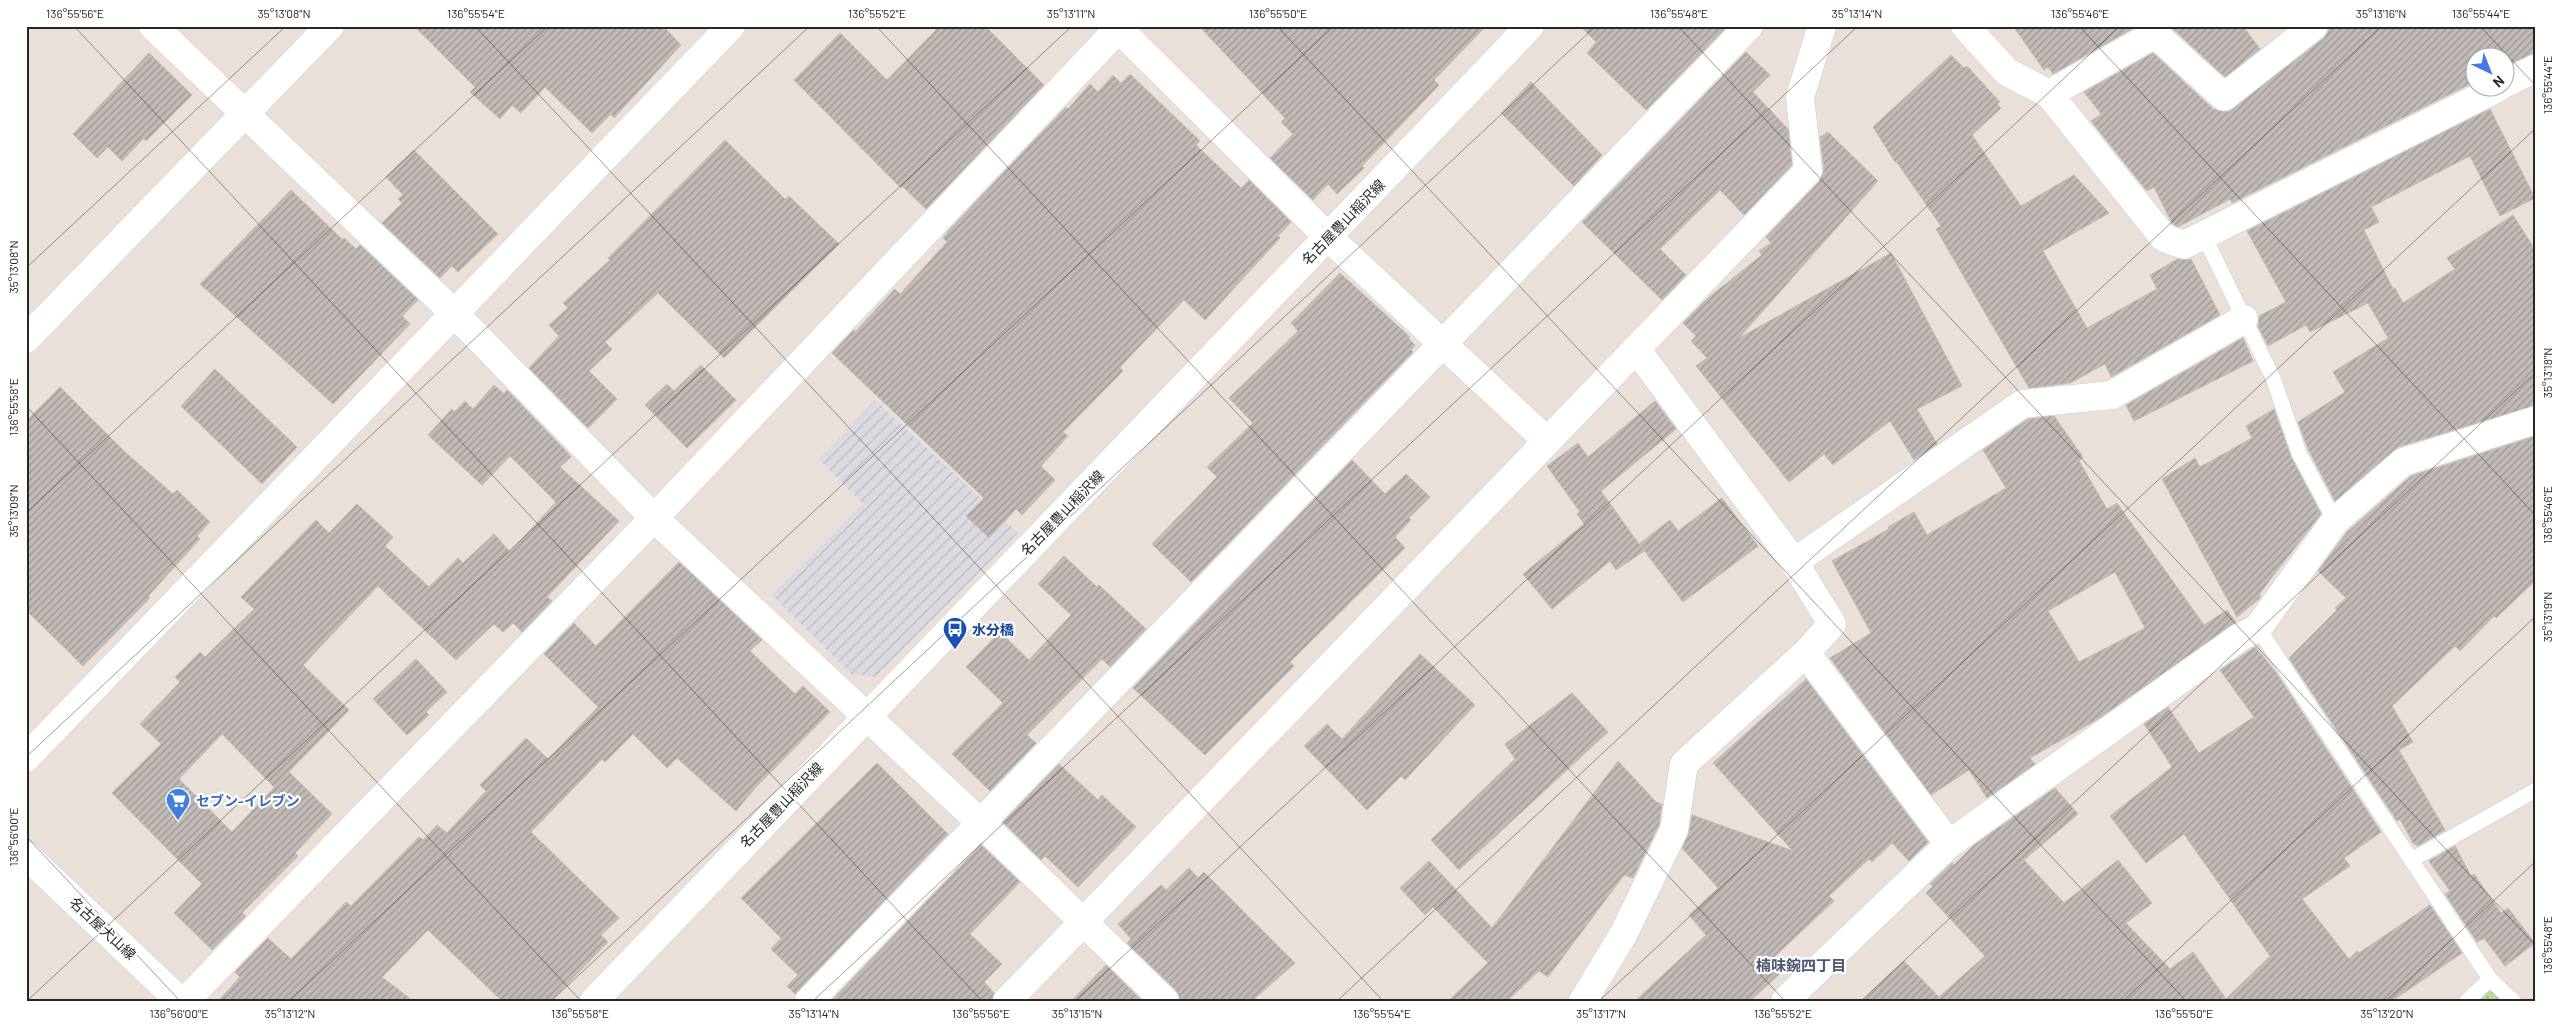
<svg xmlns="http://www.w3.org/2000/svg" width="2562" height="1027" font-family="Barlow,'Noto Sans JP',sans-serif">
  <defs>
    <pattern id="industrial-furrows" width="10" height="10" patternUnits="userSpaceOnUse" patternTransform="scale(1.25)"><rect width="10" height="10" fill="#dbdae1"/><path d="M-1 1l2-2M0 10L10 0M9 11l2-2" fill="none" stroke="#bcbbc1"/></pattern>
    <pattern id="grass-dots" width="8" height="8" patternUnits="userSpaceOnUse" patternTransform="scale(1.25)"><rect width="8" height="8" fill="#b8db9a"/><path d="M2 2h.1M6 6h.1" fill="none" stroke="#9ebc85" stroke-width="1.8" stroke-linecap="round"/></pattern>
    <pattern id="building-hatch" width="6" height="6" patternUnits="userSpaceOnUse" patternTransform="scale(1.25)"><rect width="6" height="6" fill="#c1bab6"/><path d="M-1 1l2-2M0 6l6-6M5 7l2-2" fill="none" stroke="#9d9794"/></pattern>
  </defs>
  <rect width="100%" height="100%" fill="#e8e0d9"/>
  <!-- industrial -->
  <path fill="url(#industrial-furrows)" d="M 875,400 L 1018,533 L 876,677 L 851,674 L 772,595 L 863,504 L 819,459 Z"/>
  <!-- grass -->
  <path fill="url(#grass-dots)" d="M 2491,988 L 2505,1001 L 2477,1001 Z"/>
  <!-- building -->
  <path fill="url(#building-hatch)" stroke="#c3bcb4" fill-rule="evenodd" d="M 414,26 L 663,26 L 681,45 L 614,118 L 611,114 L 592,133 L 545,87 L 521,113 L 512,105 L 500,119 L 470,92 L 475,87 Z
    M 940,26 L 985,26 L 1044,85 L 926,209 L 902,186 L 901,188 L 794,80 L 840,33 L 887,80 Z
    M 1199,26 L 1486,26 L 1434,80 L 1439,85 L 1362,166 L 1364,168 L 1337,194 L 1328,184 L 1313,200 L 1270,158 L 1293,134 L 1281,122 L 1285,118 Z
    M 1580,26 L 1720,26 L 1724,30 L 1646,110 L 1587,53 L 1596,42 Z
    M 2013,26 L 2137,26 L 2053,74 L 2048,67 L 2044,70 Z
    M 2170,26 L 2243,26 L 2260,49 L 2225,77 Z
    M 2331,26 L 2536,26 L 2536,53 L 2504,66 L 2504,58 L 2474,58 L 2474,82 L 2232,203 L 2230,199 L 2178,227 L 2172,223 L 2154,187 L 2147,191 L 2091,121 L 2101,114 L 2084,92 L 2153,53 L 2213,109 L 2228,112 L 2324,38 Z
    M 1746,52 L 1770,75 L 1753,92 L 1788,129 L 1792,165 L 1744,215 L 1720,190 L 1660,249 L 1686,275 L 1662,300 L 1582,222 Z
    M 149,53 L 192,95 L 146,141 L 144,138 L 122,161 L 108,147 L 97,158 L 73,134 Z
    M 1951,55 L 1964,68 L 1967,66 L 2000,102 L 1997,104 L 2001,108 L 1972,135 L 2021,206 L 2074,175 L 2109,213 L 2043,251 L 2087,328 L 2157,289 L 2150,275 L 2178,259 L 2191,259 L 2220,315 L 2111,377 L 2105,364 L 2070,383 L 2029,388 L 1936,229 L 1941,226 L 1896,161 L 1895,162 L 1873,127 Z
    M 1130,74 L 1200,141 L 1196,145 L 1241,188 L 1249,180 L 1291,222 L 1278,236 L 1280,238 L 1205,320 L 1184,300 L 1139,347 L 1120,367 L 1123,371 L 1063,432 L 1068,436 L 1041,466 L 1055,480 L 1022,515 L 1016,509 L 989,538 L 966,516 L 984,498 L 832,353 L 854,330 L 855,332 L 895,289 L 900,294 L 947,242 L 943,238 L 949,230 L 1066,107 L 1068,109 L 1090,84 L 1098,92 L 1113,75 L 1121,83 Z
    M 1531,82 L 1602,155 L 1574,186 L 1501,113 Z
    M 2490,109 L 2535,198 L 2500,216 L 2470,156 L 2371,207 L 2379,222 L 2364,230 L 2393,289 L 2395,288 L 2403,303 L 2455,269 L 2447,258 L 2513,215 L 2536,251 L 2536,405 L 2398,447 L 2335,501 L 2308,449 L 2298,422 L 2345,392 L 2333,372 L 2388,338 L 2368,303 L 2310,332 L 2306,325 L 2268,346 L 2258,326 L 2259,316 L 2286,302 L 2247,231 Z
    M 1828,132 L 1878,181 L 1739,338 L 1891,253 L 1962,386 L 1917,409 L 1937,444 L 1914,460 L 1890,421 L 1833,465 L 1824,454 L 1789,482 L 1696,366 L 1707,358 L 1691,341 L 1696,336 L 1683,323 L 1708,298 L 1762,255 L 1759,251 L 1771,243 L 1766,237 L 1819,182 L 1824,170 L 1820,137 Z
    M 725,140 L 785,199 L 789,196 L 839,244 L 724,358 L 658,293 L 605,342 L 612,349 L 589,371 L 617,399 L 588,428 L 529,368 L 559,336 L 549,325 L 568,308 L 563,303 L 610,260 L 608,258 Z
    M 414,150 L 498,234 L 458,272 L 452,266 L 440,278 L 382,223 L 402,203 L 398,199 L 403,195 L 386,177 Z
    M 291,190 L 343,240 L 344,238 L 356,249 L 360,245 L 418,300 L 402,316 L 410,324 L 333,404 L 200,284 Z
    M 1340,273 L 1410,337 L 1408,338 L 1415,345 L 1411,350 L 1413,352 L 1191,582 L 1152,544 L 1217,477 L 1207,467 L 1253,423 L 1229,398 L 1298,331 L 1291,323 Z
    M 2243,338 L 2253,361 L 2134,421 L 2126,405 Z
    M 701,365 L 736,400 L 687,448 L 645,405 L 667,384 L 674,391 Z
    M 215,369 L 297,447 L 262,484 L 181,406 Z
    M 494,385 L 504,394 L 507,390 L 565,450 L 571,457 L 560,467 L 619,521 L 547,597 L 552,601 L 522,632 L 513,623 L 503,632 L 494,624 L 456,660 L 378,586 L 303,665 L 349,710 L 274,787 L 222,734 L 179,779 L 232,832 L 289,772 L 332,814 L 295,853 L 298,856 L 242,913 L 246,916 L 212,950 L 174,913 L 202,884 L 112,793 L 161,744 L 140,724 L 180,682 L 175,677 L 200,652 L 205,657 L 254,609 L 241,597 L 316,520 L 329,533 L 357,504 L 393,537 L 385,546 L 429,587 L 458,558 L 463,563 L 494,534 L 510,552 L 556,502 L 510,456 L 482,485 L 428,435 L 452,409 L 454,412 L 465,401 L 473,409 Z
    M 60,387 L 125,452 L 173,494 L 177,490 L 210,522 L 197,536 L 200,539 L 148,596 L 150,598 L 83,666 L 26,610 L 26,421 Z
    M 1655,401 L 1676,429 L 1601,491 L 1639,544 L 1670,520 L 1678,531 L 1722,498 L 1758,546 L 1683,602 L 1640,545 L 1644,551 L 1616,570 L 1610,561 L 1552,609 L 1523,574 L 1584,524 L 1577,514 L 1580,512 L 1547,466 L 1578,443 L 1588,457 Z
    M 2274,409 L 2291,457 L 2321,514 L 2260,593 L 2260,598 L 2237,617 L 2162,479 L 2195,458 L 2200,467 L 2252,438 L 2246,426 Z
    M 2054,416 L 2083,457 L 2079,461 L 2107,509 L 2117,503 L 2204,625 L 2227,610 L 2236,622 L 2098,719 L 2030,758 L 2035,764 L 1987,798 L 1969,770 L 1931,795 L 1830,658 L 1871,633 L 1832,561 L 1889,529 L 1888,527 L 1914,512 L 1927,535 L 2006,488 L 1983,450 L 2028,419 ZM 2115,572 L 2145,628 L 2079,662 L 2048,611 Z
    M 2536,436 L 2536,580 L 2496,618 L 2494,616 L 2460,651 L 2455,646 L 2392,706 L 2413,742 L 2399,750 L 2445,830 L 2418,846 L 2413,843 L 2400,819 L 2397,821 L 2289,658 L 2337,610 L 2335,608 L 2346,598 L 2318,571 L 2347,532 L 2411,476 Z
    M 1352,460 L 1385,494 L 1406,474 L 1430,497 L 1409,518 L 1411,520 L 1395,537 L 1405,548 L 1290,662 L 1294,666 L 1205,755 L 1133,688 Z
    M 1064,556 L 1097,587 L 1099,585 L 1146,629 L 1110,667 L 1102,659 L 1027,735 L 1036,743 L 990,791 L 952,754 L 1003,703 L 966,667 L 1000,632 L 1029,660 L 1071,615 L 1038,584 Z
    M 679,562 L 762,640 L 750,651 L 795,694 L 803,686 L 830,712 L 755,788 L 736,811 L 677,758 L 667,768 L 633,734 L 605,762 L 602,759 L 531,832 L 619,918 L 601,935 L 608,942 L 551,1001 L 502,1001 L 428,930 L 382,977 L 413,1001 L 218,1001 L 240,977 L 235,972 L 268,938 L 291,959 L 346,902 L 351,906 L 419,837 L 423,840 L 437,825 L 447,833 L 486,791 L 480,785 L 526,738 L 548,759 L 598,707 L 544,654 L 574,623 L 596,646 Z
    M 2255,647 L 2275,671 L 2381,832 L 2344,858 L 2350,866 L 2302,899 L 2349,959 L 2357,951 L 2359,953 L 2430,905 L 2462,953 L 2392,1001 L 1862,1001 L 1904,961 L 1939,997 L 1985,956 L 1926,893 L 1933,886 L 1930,884 L 1952,863 L 1954,865 L 1974,845 L 2055,788 L 2078,814 L 2024,860 L 2064,903 L 2118,860 L 2152,903 L 2126,923 L 2170,969 L 2193,952 L 2226,999 L 2270,956 L 2184,834 L 2146,863 L 2110,816 L 2172,767 L 2144,724 L 2168,707 L 2199,753 L 2254,717 L 2220,670 Z
    M 1420,654 L 1475,705 L 1405,780 L 1401,776 L 1367,810 L 1304,746 L 1327,724 L 1342,739 Z
    M 416,659 L 447,692 L 426,712 L 429,715 L 407,735 L 373,699 Z
    M 1806,679 L 1928,842 L 1909,861 L 1892,843 L 1872,862 L 1869,859 L 1829,896 L 1834,901 L 1774,957 L 1785,969 L 1750,1001 L 1635,1001 L 1706,935 L 1689,915 L 1718,888 L 1682,848 L 1689,833 L 1692,815 L 1793,851 L 1713,763 Z
    M 1572,693 L 1608,732 L 1459,870 L 1431,840 L 1515,759 L 1505,744 Z
    M 1618,761 L 1656,802 L 1662,804 L 1659,825 L 1633,878 L 1624,875 L 1548,977 L 1539,971 L 1507,1001 L 1448,1001 L 1488,963 L 1433,907 L 1425,915 L 1400,888 L 1429,861 L 1492,928 Z
    M 877,763 L 948,834 L 795,994 L 787,986 L 798,975 L 771,949 L 781,938 L 741,898 Z
    M 1059,764 L 1098,800 L 1102,795 L 1136,827 L 1078,887 L 1045,856 L 1041,860 L 1003,822 Z
    M 981,845 L 1020,882 L 970,934 L 1002,964 L 984,982 L 994,993 L 992,1001 L 831,1001 Z
    M 2455,846 L 2471,876 L 2474,874 L 2501,913 L 2508,908 L 2535,943 L 2505,966 L 2484,938 L 2477,942 L 2445,894 L 2450,891 L 2429,861 Z
    M 1189,868 L 1198,878 L 1204,872 L 1295,963 L 1252,1001 L 1180,1001 L 1176,990 L 1127,943 L 1131,939 L 1118,924 L 1161,885 L 1166,890 Z
    M 1106,965 L 1142,1001 L 1071,1001 Z"/>
  <g fill="none" stroke-linecap="round" stroke-linejoin="round">
    <defs>
      <path id="service" d="M 2204,236 L 2273,378 L 2299,453 L 2335,521
        M 2258,628 L 2490,979 L 2513,1001
        M 2413,859 L 2536,790
        M 2467,1001 L 2490,979"/>
      <path id="minor" d="M 153,26 L 454,313 L 654,518 L 982,824 L 1165,1001
        M 1116,26 L 1328,237 L 1547,441
        M 1965,26 L 2007,72 L 2049,94 L 2155,34 L 2224,97 L 2314,26
        M 2504,84 L 2536,68
        M 2049,94 L 2164,238 L 2184,245 L 2498,88
        M 26,339 L 330,26
        M 1637,350 L 1794,562 L 1832,624 L 1806,653 L 1949,844
        M 1794,562 L 2022,404 L 2112,395 L 2244,319
        M 26,758 L 731,26
        M 185,1001 L 654,518 L 1121,26
        M 809,1001 L 1749,26
        M 1007,1001 L 1808,171 L 1800,97 L 1822,26
        M 1583,1001 L 1624,933 L 1674,830 L 1684,764 L 1806,653
        M 1785,1001 L 1949,844 L 2240,637 L 2258,628 L 2335,521 L 2403,462 L 2536,420"/>
      <path id="secondary" d="M 26,855 L 180,1001
        M 594,1001 L 1530,26"/>
    </defs>
    <!-- service casing -->
    <use href="#service" stroke="#c8cdd8" stroke-width="16"/>
    <!-- minor casing -->
    <use href="#minor" stroke="#c8cdd8" stroke-width="29"/>
    <!-- secondary casing -->
    <use href="#secondary" stroke="#c8cdd8" stroke-width="29"/>
    <!-- service -->
    <use href="#service" stroke="#fff" stroke-width="15"/>
    <!-- minor -->
    <use href="#minor" stroke="#fff" stroke-width="28"/>
    <!-- secondary -->
    <use href="#secondary" stroke="#fff" stroke-width="28"/>
  </g>
  <!-- ticks -->
  <path fill="none" stroke="#272727" stroke-width="1" stroke-opacity="0.45" d="M 74,26 L 982,1001M 475,26 L 1383,1001M 876,26 L 1785,1001M 1277,26 L 2186,1001M 1678,26 L 2536,946M 2079,26 L 2536,516M 2480,26 L 2536,86M 26,268 L 286,26M 26,406 L 581,1001M 26,513 L 548,26M 26,757 L 810,26M 26,836 L 180,1001M 27,1001 L 1072,26M 289,1001 L 1334,26M 551,1001 L 1596,26M 813,1001 L 1858,26M 1075,1001 L 2120,26M 1337,1001 L 2382,26M 1599,1001 L 2536,128M 1861,1001 L 2536,372M 2123,1001 L 2536,616M 2386,1001 L 2536,861"/>
  <!-- icons -->
  <defs>
    <symbol id="bus-pin" viewBox="-11 -11 22 30"><path d="M0 17L-7.5 6A9.5 9.5 0 1 1 7.5 6Z" fill="#1a4fb4" stroke="#fff"/><path d="M-5-6H5V4H4V6H2V4H-2V6H-4V4H-5ZM-3.5-4V0h7V-4ZM-3.5 1.2v1.5H-2V1.2ZM2 1.2v1.5H3.5V1.2Z" fill="#fff"/></symbol>
    <symbol id="supermarket-pin" viewBox="-11 -11 22 30"><path d="M0 17L-7.5 6A9.5 9.5 0 1 1 7.5 6Z" fill="#3f7fe0" stroke="#fff"/><path d="M-6-5.5h2.5l.6 2H6L4.5 2H-2.5L-4.4-4H-6ZM-1.5 3.2a1.3 1.3 0 1 0 .1 0ZM3 3.2a1.3 1.3 0 1 0 .1 0Z" fill="#fff"/></symbol>
  </defs>
  <g fill-rule="evenodd">
    <use href="#bus-pin" x="941" y="615" width="28" height="38"/>
    <use href="#supermarket-pin" x="164" y="786" width="28" height="38"/>
  </g>
  <g text-anchor="middle" dominant-baseline="central" stroke-width="4.5" stroke-linejoin="round" paint-order="stroke">
    <!-- street labels -->
    <g font-size="14" fill="#272727" stroke="#fff">
      <text transform="translate(1343 222) rotate(-46)">名古屋豊山稲沢線</text>
      <text transform="translate(1062 513) rotate(-46)">名古屋豊山稲沢線</text>
      <text transform="translate(781 805) rotate(-46)">名古屋豊山稲沢線</text>
      <text transform="translate(103 928) rotate(43)">名古屋犬山線</text>
    </g>
    <!-- transit labels -->
    <g font-size="14" font-weight="bold" fill="#164399" stroke="#fff" text-anchor="start">
      <text x="972" y="629">水分橋</text>
    </g>
    <!-- shop labels -->
    <g font-size="14" font-weight="bold" fill="#366cbe" stroke="#fff" text-anchor="start">
      <text x="196" y="800">セブン-イレブン</text>
    </g>
    <!-- neighbourhood labels -->
    <g font-size="15" font-weight="bold" fill="#4c5873" stroke="#fff">
      <text x="1801" y="965">楠味鋺四丁目</text>
    </g>
  </g>
  <!-- border -->
  <rect width="2562" height="1027" fill="none" stroke="#ffffff" stroke-width="55"/>
  <!-- north arrow -->
  <g transform="translate(2490 72) rotate(137)"><circle r="24" fill="#ffffff" stroke="#a9a9a9"/>
  <path d="M0-4L9 19L0 12L-9 19Z" fill="#4678e9"/>
  <text y="-8" font-size="14" font-weight="bold" text-anchor="middle" fill="#272727">N</text>
  </g>
  <rect x="28" y="28" width="2506" height="972" fill="none" stroke="#272727" stroke-width="2"/>
  <g font-size="12" text-anchor="middle" fill="#272727">
    <text x="75" y="18">136°55'56"E</text>
    <text x="284" y="18">35°13'08"N</text>
    <text x="476" y="18">136°55'54"E</text>
    <text x="877" y="18">136°55'52"E</text>
    <text x="1071" y="18">35°13'11"N</text>
    <text x="1278" y="18">136°55'50"E</text>
    <text x="1679" y="18">136°55'48"E</text>
    <text x="1857" y="18">35°13'14"N</text>
    <text x="2080" y="18">136°55'46"E</text>
    <text x="2381" y="18">35°13'16"N</text>
    <text x="2481" y="18">136°55'44"E</text>
    <text transform="translate(2548 85) rotate(-90)" y="4">136°55'44"E</text>
    <text transform="translate(14 267) rotate(-90)" y="4">35°13'08"N</text>
    <text transform="translate(2548 373) rotate(-90)" y="4">35°13'18"N</text>
    <text transform="translate(14 407) rotate(-90)" y="4">136°55'58"E</text>
    <text transform="translate(14 511) rotate(-90)" y="4">35°13'09"N</text>
    <text transform="translate(2548 515) rotate(-90)" y="4">136°55'46"E</text>
    <text transform="translate(2548 617) rotate(-90)" y="4">35°13'19"N</text>
    <text transform="translate(14 837) rotate(-90)" y="4">136°56'00"E</text>
    <text transform="translate(2548 945) rotate(-90)" y="4">136°55'48"E</text>
    <text x="179" y="1018">136°56'00"E</text>
    <text x="290" y="1018">35°13'12"N</text>
    <text x="580" y="1018">136°55'58"E</text>
    <text x="814" y="1018">35°13'14"N</text>
    <text x="981" y="1018">136°55'56"E</text>
    <text x="1077" y="1018">35°13'15"N</text>
    <text x="1382" y="1018">136°55'54"E</text>
    <text x="1601" y="1018">35°13'17"N</text>
    <text x="1783" y="1018">136°55'52"E</text>
    <text x="2184" y="1018">136°55'50"E</text>
    <text x="2387" y="1018">35°13'20"N</text>
  </g>
</svg>
